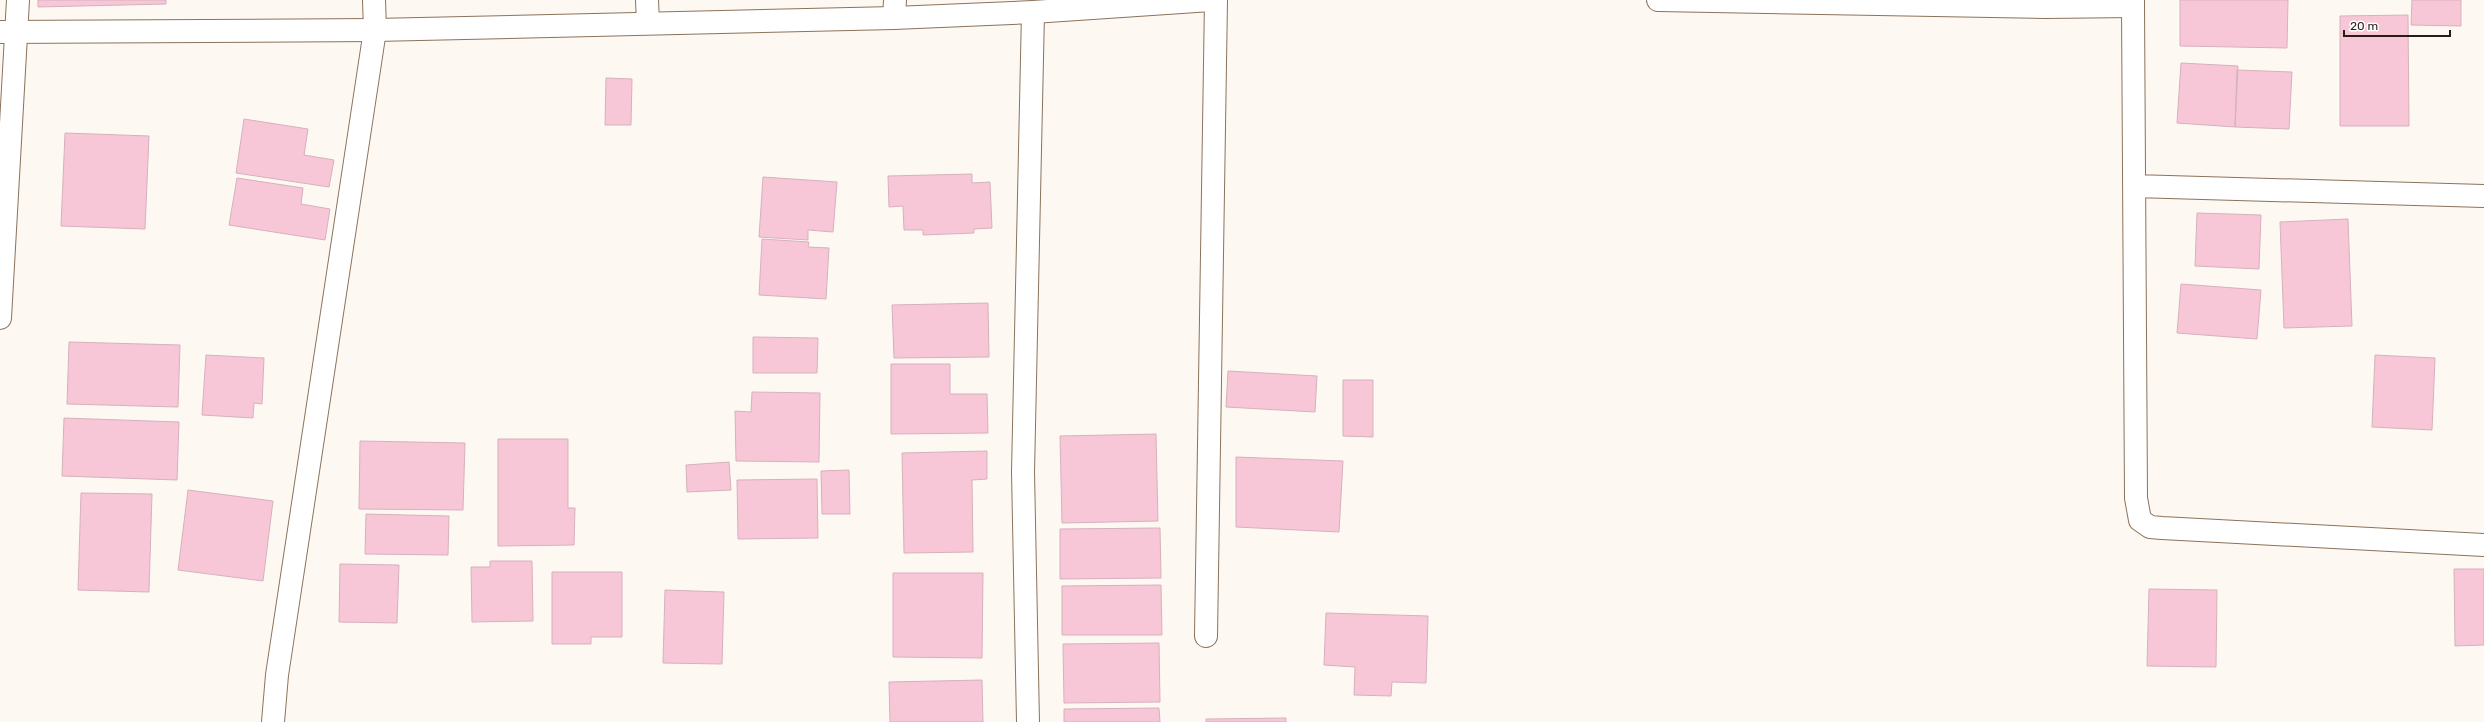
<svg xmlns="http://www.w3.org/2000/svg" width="2484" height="722" font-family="Rubik,sans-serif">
  <rect width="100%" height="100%" fill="#fef8f3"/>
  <!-- building -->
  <path fill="#f8c7d7" stroke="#d6b1bd" d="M 38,0 L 166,0 L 166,4 L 38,7 Z
    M 2180,0 L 2288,0 L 2287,48 L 2180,46 Z
    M 2412,0 L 2461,0 L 2461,26 L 2411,25 Z
    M 2408,15 L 2409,126 L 2340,126 L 2340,16 Z
    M 2181,63 L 2238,66 L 2235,127 L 2177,123 Z
    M 2237,70 L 2292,72 L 2289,129 L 2235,127 Z
    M 606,78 L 632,79 L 631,125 L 605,125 Z
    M 244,119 L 308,129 L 304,155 L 334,160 L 329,187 L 236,173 Z
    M 65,133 L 149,136 L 145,229 L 61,226 Z
    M 972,174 L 972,183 L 990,182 L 992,228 L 974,229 L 974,233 L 923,235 L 923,230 L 904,230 L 903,206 L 889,207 L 888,176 Z
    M 763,177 L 837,182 L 833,232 L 808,230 L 808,240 L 759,237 Z
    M 237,178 L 303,188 L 301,204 L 330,209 L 325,240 L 229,225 Z
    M 2197,213 L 2261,215 L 2259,269 L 2195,266 Z
    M 2348,219 L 2352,326 L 2284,328 L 2280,222 Z
    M 762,239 L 809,242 L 808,247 L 829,248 L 826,299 L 759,295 Z
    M 2181,284 L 2261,290 L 2257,339 L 2177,333 Z
    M 988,303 L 989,357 L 894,358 L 892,305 Z
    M 753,337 L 818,338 L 817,373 L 753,373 Z
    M 69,342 L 180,345 L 178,407 L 67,404 Z
    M 206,355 L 264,358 L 262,404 L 254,403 L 253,418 L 202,415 Z
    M 2375,355 L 2435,358 L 2432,430 L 2372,427 Z
    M 891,364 L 950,364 L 950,394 L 987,394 L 988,433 L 891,434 Z
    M 1228,371 L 1317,376 L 1315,412 L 1226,407 Z
    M 1343,380 L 1373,380 L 1373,437 L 1343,436 Z
    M 752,392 L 820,393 L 819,462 L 736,461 L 735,411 L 751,412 Z
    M 64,418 L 179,422 L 177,480 L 62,476 Z
    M 1156,434 L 1158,521 L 1062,523 L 1060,436 Z
    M 498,439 L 568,439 L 568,508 L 575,508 L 574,545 L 498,546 Z
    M 360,441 L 465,443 L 463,510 L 359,509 Z
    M 987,451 L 987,479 L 972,480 L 973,552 L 904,553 L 902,453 Z
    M 1236,457 L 1343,461 L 1339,532 L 1236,527 Z
    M 729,462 L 731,490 L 687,492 L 686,465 Z
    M 849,470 L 850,514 L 822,514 L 821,471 Z
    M 817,479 L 818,538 L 738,539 L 737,480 Z
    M 188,490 L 273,501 L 263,581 L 178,570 Z
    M 81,493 L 152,494 L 149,592 L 78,590 Z
    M 366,514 L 449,516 L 448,555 L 365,554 Z
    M 1160,528 L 1161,578 L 1060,579 L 1060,529 Z
    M 490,561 L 532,561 L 533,621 L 472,622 L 471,567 L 490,567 Z
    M 340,564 L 399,565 L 397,623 L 339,622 Z
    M 2454,569 L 2484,569 L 2484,645 L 2455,646 Z
    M 552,572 L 622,572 L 622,637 L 591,637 L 591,644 L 552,644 Z
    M 893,573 L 983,573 L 982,658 L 893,657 Z
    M 1161,585 L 1162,635 L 1062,635 L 1062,586 Z
    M 2149,589 L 2217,590 L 2216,667 L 2147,666 Z
    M 665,590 L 724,592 L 722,664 L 663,663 Z
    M 1326,613 L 1428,616 L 1426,683 L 1392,682 L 1391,696 L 1354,695 L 1355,667 L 1324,665 Z
    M 1159,643 L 1160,702 L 1064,703 L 1063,644 Z
    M 982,680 L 983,722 L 890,722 L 889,682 Z
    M 1159,708 L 1160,722 L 1064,722 L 1064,709 Z
    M 1286,718 L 1286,722 L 1206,722 L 1206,719 Z"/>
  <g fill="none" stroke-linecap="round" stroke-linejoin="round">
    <defs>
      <path id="street" d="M 647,0 L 648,23
        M 2133,6 L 2136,498 L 2140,520 L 2150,527 L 2162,528 L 2484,545
        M 894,18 L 895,0
        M 2134,186 L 2484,196
        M 0,318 L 18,0
        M 1206,636 L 1216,0
        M 273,722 L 277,675 L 375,30 L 374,0
        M 1028,722 L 1023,472 L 1033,12"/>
      <path id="secondary" d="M 1658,0 L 2046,7 L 2133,6 L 2133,0
        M 0,32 L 375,30 L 894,18 L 1033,12 L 1211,0"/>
    </defs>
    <!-- street casing -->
    <use href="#street" stroke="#8a735b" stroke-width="24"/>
    <!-- secondary casing -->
    <use href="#secondary" stroke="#8a735b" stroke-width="24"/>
    <!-- street -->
    <use href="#street" stroke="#fff" stroke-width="22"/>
    <!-- secondary -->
    <use href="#secondary" stroke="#fff" stroke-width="22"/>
  </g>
  <!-- scale -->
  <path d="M2344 30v6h106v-6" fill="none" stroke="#271d13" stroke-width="2"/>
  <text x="2350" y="30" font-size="12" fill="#271d13" stroke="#ffffff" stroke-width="3" paint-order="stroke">20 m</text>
</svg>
